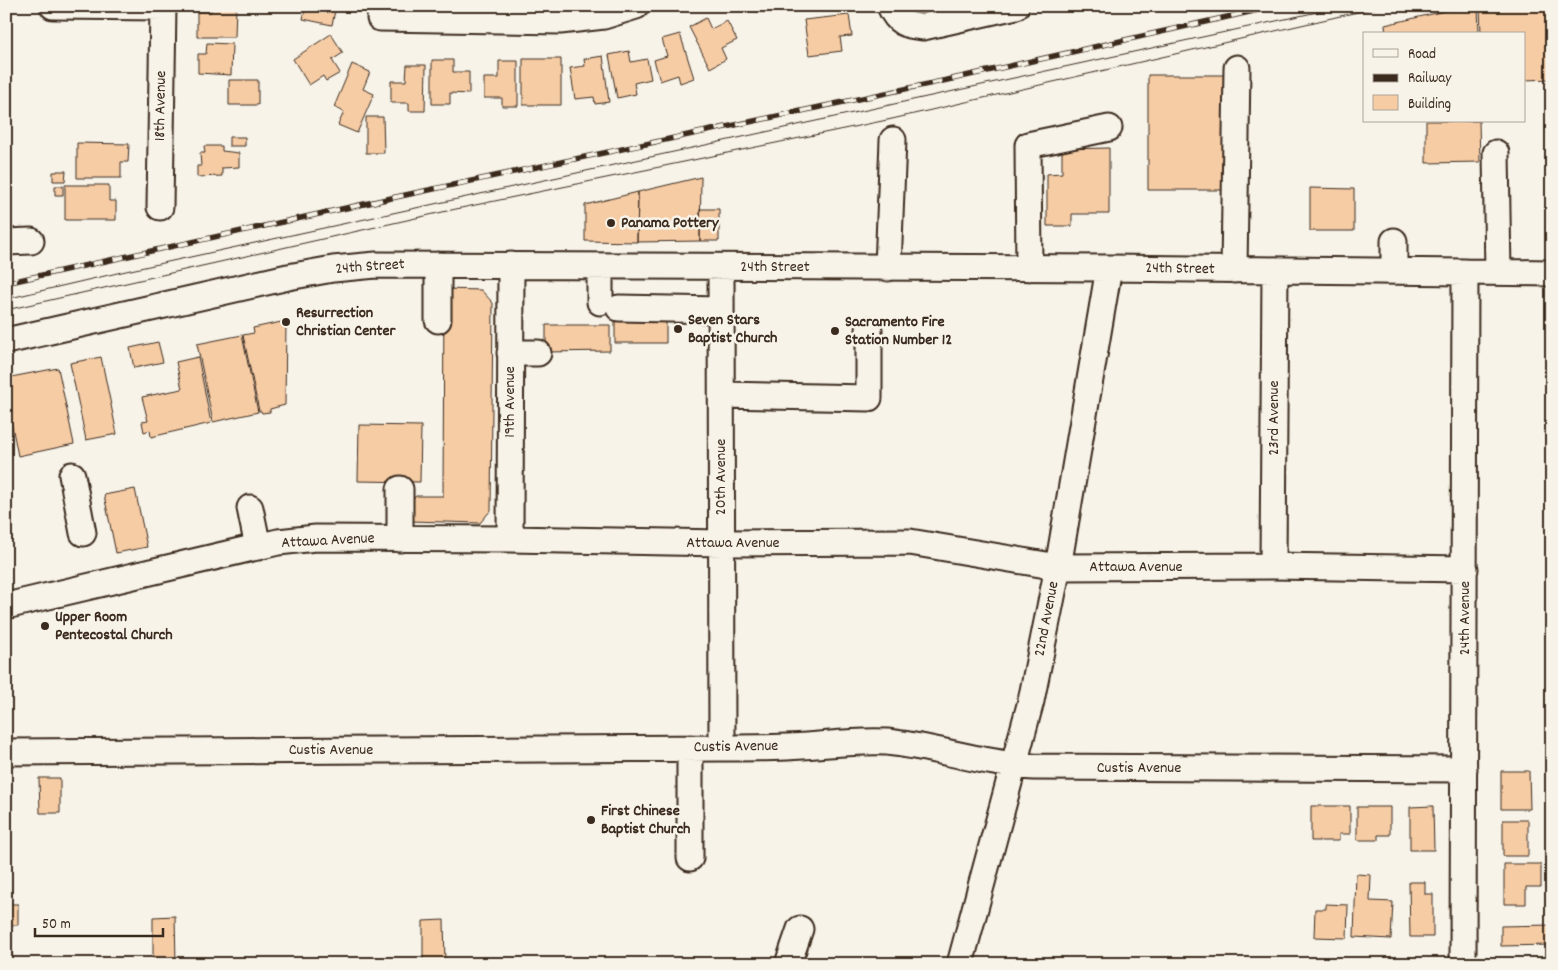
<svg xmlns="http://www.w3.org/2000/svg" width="1558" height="970" font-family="Dekko,sans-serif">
  <rect width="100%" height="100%" fill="#f7f3e8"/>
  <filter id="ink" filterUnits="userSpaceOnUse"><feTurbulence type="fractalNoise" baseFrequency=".02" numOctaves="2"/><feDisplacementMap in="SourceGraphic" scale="10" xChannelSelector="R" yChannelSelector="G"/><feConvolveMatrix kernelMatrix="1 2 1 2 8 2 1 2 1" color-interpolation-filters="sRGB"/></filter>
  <g filter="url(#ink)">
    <!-- building -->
    <path fill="#f6cca5" stroke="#3b2a1e" d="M 211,6 L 236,6 L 235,37 L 197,37 L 197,12 L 211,12 Z
      M 306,6 L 336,6 L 332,25 L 303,19 Z
      M 732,6 L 774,6 L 773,13 L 732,10 Z
      M 1466,6 L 1478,6 L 1479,34 L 1386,34 L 1385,25 Z
      M 1480,6 L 1552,6 L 1552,79 L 1524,80 L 1524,34 L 1481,34 Z
      M 849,15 L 852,36 L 840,37 L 842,51 L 809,55 L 804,20 Z
      M 706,18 L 711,29 L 727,21 L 737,40 L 721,48 L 726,59 L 710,68 L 689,27 Z
      M 331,34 L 343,53 L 332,60 L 340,73 L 326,81 L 323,76 L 309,85 L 293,59 Z
      M 680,34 L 694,78 L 680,83 L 678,75 L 660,81 L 654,60 L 667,56 L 662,39 Z
      M 207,43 L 232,44 L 231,75 L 198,73 L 198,54 L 206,54 Z
      M 629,51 L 631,62 L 647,59 L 651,79 L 634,83 L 636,94 L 617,98 L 609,55 Z
      M 603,56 L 609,102 L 595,104 L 594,97 L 575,99 L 570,68 L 585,66 L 584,59 Z
      M 523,59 L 561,59 L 561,105 L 523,105 Z
      M 432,60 L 453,60 L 453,72 L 469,72 L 469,94 L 450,93 L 450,104 L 432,104 Z
      M 499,61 L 518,61 L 518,106 L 502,106 L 502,98 L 484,98 L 484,78 L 499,78 Z
      M 352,64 L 370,72 L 363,89 L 374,94 L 357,133 L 338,125 L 344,112 L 334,107 Z
      M 407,65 L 426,65 L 425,111 L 409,111 L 409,103 L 391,103 L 391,81 L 406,81 Z
      M 1148,75 L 1227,75 L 1226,107 L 1223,107 L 1223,190 L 1148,190 Z
      M 229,80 L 258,80 L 258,105 L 229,105 Z
      M 366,117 L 383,117 L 384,153 L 366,153 Z
      M 1426,121 L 1479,121 L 1480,162 L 1426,163 Z
      M 229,137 L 245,137 L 245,146 L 229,146 Z
      M 77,143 L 129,144 L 128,162 L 121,162 L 121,178 L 77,178 Z
      M 204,146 L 222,146 L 222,151 L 239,153 L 239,167 L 222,168 L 222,176 L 197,177 L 197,166 L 201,166 L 200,153 L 205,153 Z
      M 1109,148 L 1109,214 L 1072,214 L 1072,226 L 1047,226 L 1047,174 L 1062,173 L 1062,149 Z
      M 57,171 L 66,171 L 65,181 L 53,181 L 53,172 L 57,172 Z
      M 701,177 L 700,241 L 637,242 L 638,192 Z
      M 65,185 L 109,185 L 109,201 L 116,201 L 116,220 L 65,220 Z
      M 55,186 L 63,186 L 63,195 L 55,195 Z
      M 1310,188 L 1354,189 L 1354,231 L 1310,231 Z
      M 638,192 L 637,242 L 585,241 L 585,205 Z
      M 700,209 L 719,209 L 719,241 L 700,241 Z
      M 444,289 L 481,290 L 493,303 L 491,510 L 480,523 L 410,521 L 410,501 L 416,496 L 443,496 Z
      M 615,315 L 666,315 L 666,343 L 615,343 Z
      M 286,321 L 285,405 L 270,409 L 270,412 L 262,413 L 261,411 L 259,411 L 243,335 L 254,333 L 253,328 Z
      M 546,325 L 610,325 L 610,351 L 546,352 Z
      M 242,335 L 258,412 L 213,422 L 197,344 Z
      M 158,342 L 163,362 L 134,368 L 130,348 Z
      M 101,357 L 117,434 L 86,440 L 70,363 Z
      M 198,357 L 211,423 L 151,437 L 150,430 L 144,432 L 142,422 L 148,421 L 142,397 L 182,389 L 176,362 Z
      M 58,368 L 74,444 L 18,456 L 6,395 L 6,378 Z
      M 359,425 L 421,426 L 420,482 L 358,481 Z
      M 135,489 L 147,547 L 116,553 L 104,495 Z
      M 1501,771 L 1529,771 L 1530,809 L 1501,809 Z
      M 39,778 L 60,778 L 60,813 L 40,813 Z
      M 1311,806 L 1350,806 L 1350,834 L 1339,834 L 1339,841 L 1311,841 Z
      M 1433,806 L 1434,850 L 1410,850 L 1410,807 Z
      M 1357,807 L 1390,807 L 1390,835 L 1378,835 L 1378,840 L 1357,840 Z
      M 1503,820 L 1528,820 L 1528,856 L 1503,856 Z
      M 1504,864 L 1541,864 L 1541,887 L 1526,887 L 1526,904 L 1504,904 Z
      M 1356,874 L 1371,875 L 1370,901 L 1393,902 L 1391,939 L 1354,937 Z
      M 1409,882 L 1425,882 L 1425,894 L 1433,894 L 1433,937 L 1410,937 Z
      M 6,904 L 18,904 L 18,925 L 6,925 Z
      M 1326,904 L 1348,905 L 1347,938 L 1314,937 L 1315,909 L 1326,909 Z
      M 175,916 L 176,964 L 153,964 L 153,917 Z
      M 444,920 L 445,964 L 423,964 L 423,921 Z
      M 1552,925 L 1552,945 L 1501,946 L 1501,926 Z
      M 12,934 L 12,964 L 6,964 L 6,935 Z"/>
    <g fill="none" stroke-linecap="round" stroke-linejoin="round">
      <defs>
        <path id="minor" d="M 53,6 L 163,7
          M 890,6 C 897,23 906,26 923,27 L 1016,6
          M 380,18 L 560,21 L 604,16 L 636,6
          M 1496,153 L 1498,272
          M 160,207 L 163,6
          M 1394,241 L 1394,271
          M 6,242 L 31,241
          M 438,265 L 438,320
          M 721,267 L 722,748
          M 888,268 L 893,140
          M 1029,268 L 1028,145 L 1109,128
          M 1234,270 L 1237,68
          M 600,302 L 600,266
          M 619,308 L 721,310
          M 6,341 L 288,277 L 333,269 L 376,265 L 1109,268 L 1552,273
          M 510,353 L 538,353
          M 722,395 L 869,398 L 869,330
          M 72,475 L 83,533
          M 250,508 L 258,547
          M 400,539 L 400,489
          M 510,539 L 511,265
          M 1273,566 L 1275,270
          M 6,606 L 278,542 L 316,538 L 510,539 L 722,543 L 910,542 L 1058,567 L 1273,566 L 1465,569
          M 690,748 L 690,858
          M 6,752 L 722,748 C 744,748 765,748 787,747 C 820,746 853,740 887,742 C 936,747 984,764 1034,767 L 1464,769
          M 788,964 L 800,929
          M 960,964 L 1031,701 L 1058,567 L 1109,268
          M 1463,964 L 1465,272"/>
      </defs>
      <!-- minor casing -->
      <use href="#minor" stroke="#3b2a1e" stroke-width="29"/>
      <!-- minor -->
      <use href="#minor" stroke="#f7f3e8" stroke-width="25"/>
      <!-- tram -->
      <path stroke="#3b2a1e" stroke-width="1" d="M 6,299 L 126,271 L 1345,6
        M 6,310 L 456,209 L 892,119 L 1384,6"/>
      <defs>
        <path id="rail" d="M 6,283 L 396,197 L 952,79 L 1276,6"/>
      </defs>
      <!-- rail casing -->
      <use href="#rail" stroke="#3b2a1e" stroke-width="5.5"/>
      <!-- rail -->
      <use href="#rail" stroke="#f7f3e8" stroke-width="4" stroke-dasharray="11" stroke-linecap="butt"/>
    </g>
  </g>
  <!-- markers -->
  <g fill="#3b2a1e" stroke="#f7f3e8" stroke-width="2">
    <circle cx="611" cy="223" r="5"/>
    <circle cx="286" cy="322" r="5"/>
    <circle cx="678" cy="329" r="5"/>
    <circle cx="835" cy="331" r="5"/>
    <circle cx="45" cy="626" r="5"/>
    <circle cx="591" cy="820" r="5"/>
  </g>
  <g text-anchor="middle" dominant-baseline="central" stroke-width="5" stroke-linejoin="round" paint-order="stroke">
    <!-- street labels -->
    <g font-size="16" fill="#3b2a1e" stroke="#f7f3e8">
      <text transform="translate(161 106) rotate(-89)">18th Avenue</text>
      <text transform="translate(370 267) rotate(-4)">24th Street</text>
      <text x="775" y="267">24th Street</text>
      <text transform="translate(1180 269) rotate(1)">24th Street</text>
      <text transform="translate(510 402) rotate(-90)">19th Avenue</text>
      <text transform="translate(1274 418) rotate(-90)">23rd Avenue</text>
      <text transform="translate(721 477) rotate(-90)">20th Avenue</text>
      <text transform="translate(328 541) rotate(-3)">Attawa Avenue</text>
      <text x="733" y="543">Attawa Avenue</text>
      <text x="1136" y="567">Attawa Avenue</text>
      <text transform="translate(1465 618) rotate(-90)">24th Avenue</text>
      <text transform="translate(1047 619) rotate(-79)">22nd Avenue</text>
      <text transform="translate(736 747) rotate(-1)">Custis Avenue</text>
      <text x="331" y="750">Custis Avenue</text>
      <text x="1139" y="768">Custis Avenue</text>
    </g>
    <!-- poi labels -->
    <g font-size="16" font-weight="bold" fill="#3b2a1e" stroke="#f7f3e8" text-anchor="start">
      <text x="621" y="223">Panama Pottery</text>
      <text x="296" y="313">Resurrection<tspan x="296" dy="18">Christian Center</tspan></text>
      <text x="688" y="320">Seven Stars<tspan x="688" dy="18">Baptist Church</tspan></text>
      <text x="845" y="322">Sacramento Fire<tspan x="845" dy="18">Station Number 12</tspan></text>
      <text x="55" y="617">Upper Room<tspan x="55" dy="18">Pentecostal Church</tspan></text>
      <text x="601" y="811">First Chinese<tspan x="601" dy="18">Baptist Church</tspan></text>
    </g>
  </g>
  <!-- margin -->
  <rect width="1558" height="970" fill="none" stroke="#f7f3e8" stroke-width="25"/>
  <rect x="12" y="12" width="1533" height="945" fill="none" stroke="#3b2a1e" stroke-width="2" filter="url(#ink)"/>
  <!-- legend -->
  <rect x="1363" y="32" width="162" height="90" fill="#f7f3e8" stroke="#aca397"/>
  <rect x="1373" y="49" width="25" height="8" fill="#f7f3e8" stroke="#aca397"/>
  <text x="1408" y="58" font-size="15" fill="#3b2a1e">Road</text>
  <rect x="1373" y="74" width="25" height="8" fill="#3b2a1e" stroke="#aca397"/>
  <text x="1408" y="82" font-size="15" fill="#3b2a1e">Railway</text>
  <rect x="1373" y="95" width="25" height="15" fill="#f6cca5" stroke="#aca397"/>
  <text x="1408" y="108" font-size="15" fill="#3b2a1e">Building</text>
  <!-- scale -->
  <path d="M35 928v8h128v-8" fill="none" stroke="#3b2a1e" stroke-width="2.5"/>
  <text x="42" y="928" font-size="15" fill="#3b2a1e" stroke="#f7f3e8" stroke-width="4" paint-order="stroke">50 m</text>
</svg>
